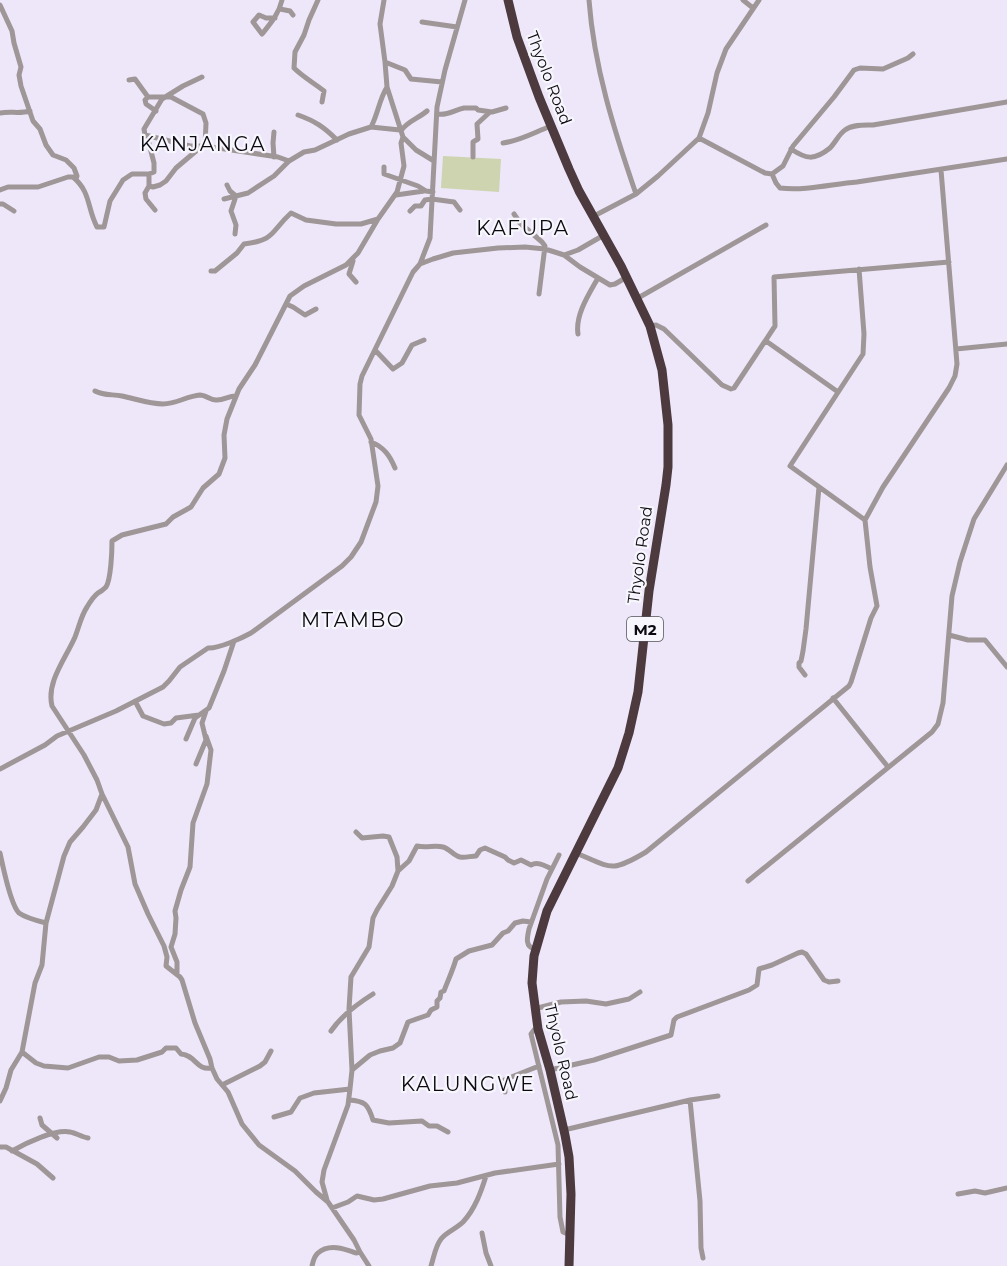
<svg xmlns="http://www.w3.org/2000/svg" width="1007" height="1266" font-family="Montserrat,sans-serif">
  <rect width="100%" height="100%" fill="#ede7f9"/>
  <!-- green -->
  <path fill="#ced4af" d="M 443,156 L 501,159 L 499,192 L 441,188 Z"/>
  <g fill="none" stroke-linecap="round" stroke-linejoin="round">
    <!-- street -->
    <path stroke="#9f9698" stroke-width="5" d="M 318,0 L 309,20 L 304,35 L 295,52 L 294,68 C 303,77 314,83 324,91 L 322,102
      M 384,0 L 380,24 L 385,62 L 405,70 L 411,79 L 442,82
      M 589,0 C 594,67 614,130 636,194
      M 743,0 L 753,8
      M 0,5 L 12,31 L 14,43 L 21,67 L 19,75 L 21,86 L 33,121 L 40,129 L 46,145 L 53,155 L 66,160 L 74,168 L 77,176 L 76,179
      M 280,9 L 290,11 L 293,15
      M 275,18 L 266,18 L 259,15 L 253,22 L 262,34 C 270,24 279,14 282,0
      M 422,22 L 457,27
      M 385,62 L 387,87 L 403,137 L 416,150 L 434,161
      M 202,77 L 183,86 L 162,99 L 144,129 L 145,135 L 190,146 L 205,146 L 278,157 L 289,161
      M 129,80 L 135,79 L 148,97 L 171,97 L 203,114 L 206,123 L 205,146
      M 148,97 L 145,100 L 146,104 L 156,111
      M 0,113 C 10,111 20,114 30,111
      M 437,114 C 448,116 454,110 464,108 C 468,108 472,108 476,108 L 478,110 L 492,112 L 506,108
      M 298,115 C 315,121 324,127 337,140
      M 371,127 L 400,130
      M 401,131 C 406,122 419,118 427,111
      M 274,132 L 273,143 L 274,157
      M 147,136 L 154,163 L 154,172 L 149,174
      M 699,138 L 765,173 L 772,174 L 783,166 L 793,146 L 834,97 L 854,70 L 860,68 L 883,69 L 908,58 L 913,54
      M 503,143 C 520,141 535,132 551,126
      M 791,149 C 806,159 814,161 830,148 C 835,143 839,134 845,130 C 853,124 865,125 873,125 L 1007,102
      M 473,157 L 473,142 L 478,139 L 477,124 L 490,112
      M 384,167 L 384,174 L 418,186 L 426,191 L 433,192
      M 772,174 L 776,183 L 780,188 C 806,191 832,184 857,182 L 1007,159
      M 227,185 L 230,191 L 236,196 L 231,211 L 236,225 L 235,234
      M 149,186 L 153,187 L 160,185 L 166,181 L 176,168 L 202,146
      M 0,190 L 8,187 L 38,187 L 68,177 L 73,177 C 91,192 87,208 97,227 L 104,227 L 110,201 L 123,180 L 132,174 L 149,174 L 149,186 L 145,193 L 146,199 L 155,210
      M 396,195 L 424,191
      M 224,199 L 248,193 L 274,176 L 289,161 L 304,152 L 315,150 L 349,134 L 371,127 C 378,114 379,100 387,87
      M 0,204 L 3,204 L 14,211
      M 410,211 L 415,206 L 421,206 L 425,200 L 432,199 L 454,202 L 460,210
      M 514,214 L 520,223 L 542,242 L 545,246 L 539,294
      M 594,216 L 636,194 L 658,176 L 699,138 L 708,113 L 717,73 L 726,49 L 759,0
      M 564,255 L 580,267 L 610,285 L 615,284 L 627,277
      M 353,261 L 349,274 L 356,282
      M 420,264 L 430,238 L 437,107 L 445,70 L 465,0
      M 859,269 L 864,334 L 863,354 L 790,466 L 865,520
      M 211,271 L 215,271 L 237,253 L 244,244 C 276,240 270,232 291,213 L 306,220 L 336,224 L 361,224 L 378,219
      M 638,298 L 766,225
      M 286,304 L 293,307 L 305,315 L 316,309
      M 650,326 L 656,325 L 664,329 L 722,385 L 731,389 L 734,388 L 738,382 L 775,326 L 774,277 L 949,262
      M 578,334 C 575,315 589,294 598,278
      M 766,341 L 838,392
      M 956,349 L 1007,344
      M 375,350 L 393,369 L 402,363 L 412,345 L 424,340
      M 95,391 C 104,396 113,394 122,396 C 136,399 150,404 163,404 C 176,404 187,396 200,395 C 206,395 211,401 217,400 C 224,400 229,396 235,396
      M 371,442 C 384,447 390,456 395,468
      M 949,635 L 968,640 L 985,640 L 1007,667
      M 805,675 L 799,667 L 799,663 L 801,661 L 803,651 L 806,629 L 819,487
      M 833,698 L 888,767
      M 135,701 L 143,716 L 164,724 L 171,723 L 176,718 L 199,715
      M 186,739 L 195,718 L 209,708 L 224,671 L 234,641
      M 196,764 L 206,740 L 202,723 L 206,711
      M 0,769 L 45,745 L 57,736 L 116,711 L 163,687 L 169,681 L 180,667 L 208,648 C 218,649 242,638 251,633 L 342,566 L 351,557 L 361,542 L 376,502 L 378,486 L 371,439 L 359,415 L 360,384 L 362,376 L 413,272 L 420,264 L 433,259 L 453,253 L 498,248 L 525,247 L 545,249 L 564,255 L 578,250 L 604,235
      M 102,794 L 128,847 L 135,884 L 148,914 L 164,946 L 167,957 L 166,966 L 180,977 L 182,980 L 195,1023 L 210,1059 L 212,1068 L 217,1079 L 228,1092 L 242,1124 L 259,1145 L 295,1171 L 316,1192 L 328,1202 L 354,1240 L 360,1252 L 369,1266
      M 0,853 C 3,866 10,904 19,913 C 26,918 38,921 46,923
      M 576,853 C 612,868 611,873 646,852 L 849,686 L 851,682 L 871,618 L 877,606 L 870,567 L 865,520 L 883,487 L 949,388 L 955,376 L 957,364 L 941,170
      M 398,871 L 409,861 L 417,846 C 426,848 435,845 443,847 C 450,849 454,856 460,857 C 465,858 471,856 476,856 L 480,850 L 485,848 L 505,857 L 508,860 L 514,863 L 521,860 L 531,865 C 538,861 545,866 552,869
      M 748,881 L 932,732 L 938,724 L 943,703 L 952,596 L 960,562 L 974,519 L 1007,465
      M 535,949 C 525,947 527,938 529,929 L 547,879 L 559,855
      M 177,974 L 177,962 L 171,947 L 175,934 L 176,918 L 175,911 L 181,890 L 190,867 L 193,823 L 207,784 L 211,750 L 206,736
      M 534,1009 L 561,1002 L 586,1001 L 606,1004 L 629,999 L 640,992
      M 538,1029 L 534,1030 L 531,1034 L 558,1145 L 560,1217 L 563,1232 L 570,1235
      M 331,1031 C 342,1015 357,1004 373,994
      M 22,1052 L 36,1063 L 44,1066 L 68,1068 L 99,1057 L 109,1057 L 119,1061 L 137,1060 L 162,1052 L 166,1048 L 176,1048 L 181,1054 C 196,1055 196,1071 212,1068
      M 352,1070 L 370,1055 L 380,1051 L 393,1048 L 400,1043 L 408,1022 L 428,1015 L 431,1010 L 437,1007 L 437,1001 L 440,998 L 441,992 L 444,991 C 448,980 453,970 456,959 L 469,951 L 492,945 L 503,933 L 508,931 L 515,923 L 523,921 L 531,922
      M 550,1070 L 594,1060 L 671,1035 L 674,1020 L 677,1017 L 749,990 L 757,985 L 759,969 L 772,965 L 798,953 L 802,952 L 806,954 L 824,980 L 829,982 L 838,981
      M 222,1085 L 260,1066 L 265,1062 L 271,1051
      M 505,1092 L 504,1080 L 539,1066
      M 349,1100 C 365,1101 368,1104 373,1120 L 389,1123 L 422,1121 L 429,1126 L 437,1126 L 448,1132
      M 690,1100 L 700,1201 L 701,1248 L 703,1258
      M 0,1101 L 6,1088 L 11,1070 L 22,1052 L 35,983 L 42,965 L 46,923 L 64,856 L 70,842 L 83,827 L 96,810 L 102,794 L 97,780 L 84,755 L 52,706 C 46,682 66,658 75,637 C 79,627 81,616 87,607 C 90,602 94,596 98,593 C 100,592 105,588 106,587 C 111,579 112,551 112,541 L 122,535 L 166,524 L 173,517 L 191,507 L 203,488 L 219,474 L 225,458 L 224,435 L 227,419 L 239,389 L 255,365 L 290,296 L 304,286 L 346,265 L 358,253 L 378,219 L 397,192 L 404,166 L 401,143 L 403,137
      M 274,1117 L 291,1112 L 300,1098 L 303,1097 L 314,1093 L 350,1089
      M 40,1118 L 42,1125 L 57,1138
      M 564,1130 L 690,1100 L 718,1096
      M 0,1147 L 6,1147 L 37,1164 L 53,1178
      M 12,1151 C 26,1143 55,1129 70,1132 C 76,1133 82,1137 88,1138
      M 958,1194 L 975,1191 L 985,1193 L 1007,1188
      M 327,1200 L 322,1182 L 324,1170 L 348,1105 L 350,1089 L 352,1070 L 349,1009 L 351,977 L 369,947 L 373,918 L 377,910 L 392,886 L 398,871 L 397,857 L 389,837 L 383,836 L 362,838 L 356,832
      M 332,1208 L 348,1202 L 357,1196 L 374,1200 L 383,1199 L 430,1186 L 457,1183 L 495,1173 L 559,1164
      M 482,1233 L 486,1253 L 491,1266
      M 312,1266 C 313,1262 314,1256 318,1253 C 329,1243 345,1249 356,1253 L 360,1252
      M 431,1266 C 434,1257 435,1247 441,1239 C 446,1232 456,1229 463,1222 C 475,1209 481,1192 486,1176"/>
    <!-- highway -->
    <path stroke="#4c3a3e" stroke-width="9" d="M 508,0 L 517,37 L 539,97 L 569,169 L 579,191 L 621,266 L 650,326 L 662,370 L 668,425 L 668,467 L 666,485 L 649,591 L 638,692 L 629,733 L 618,768 L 547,911 L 534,956 L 532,983 L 538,1029 L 550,1070 L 565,1135 L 569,1157 L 571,1194 L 569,1266"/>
  </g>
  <g text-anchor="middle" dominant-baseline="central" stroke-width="4.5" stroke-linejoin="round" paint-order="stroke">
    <!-- shield labels -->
    <rect fill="#f8f6fd" stroke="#535157" stroke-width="1.5" x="627" y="617" width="36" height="24" rx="4.5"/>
    <g font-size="15" font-weight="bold" fill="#0c0a10">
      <text x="645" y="629">M2</text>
    </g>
    <!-- street labels -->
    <g font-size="16" fill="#0c0a10" stroke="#f8f6fd">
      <text transform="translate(549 78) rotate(69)">Thyolo Road</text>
      <text transform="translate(640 555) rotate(-82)">Thyolo Road</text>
      <text transform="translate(561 1052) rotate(77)">Thyolo Road</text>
    </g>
    <!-- quarter labels -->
    <g font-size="20" letter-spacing="1.5" fill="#0c0a10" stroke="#f8f6fd">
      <text x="203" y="144">KANJANGA</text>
      <text x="523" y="228">KAFUPA</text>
      <text x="353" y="620">MTAMBO</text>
      <text x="468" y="1084">KALUNGWE</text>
    </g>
  </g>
</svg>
